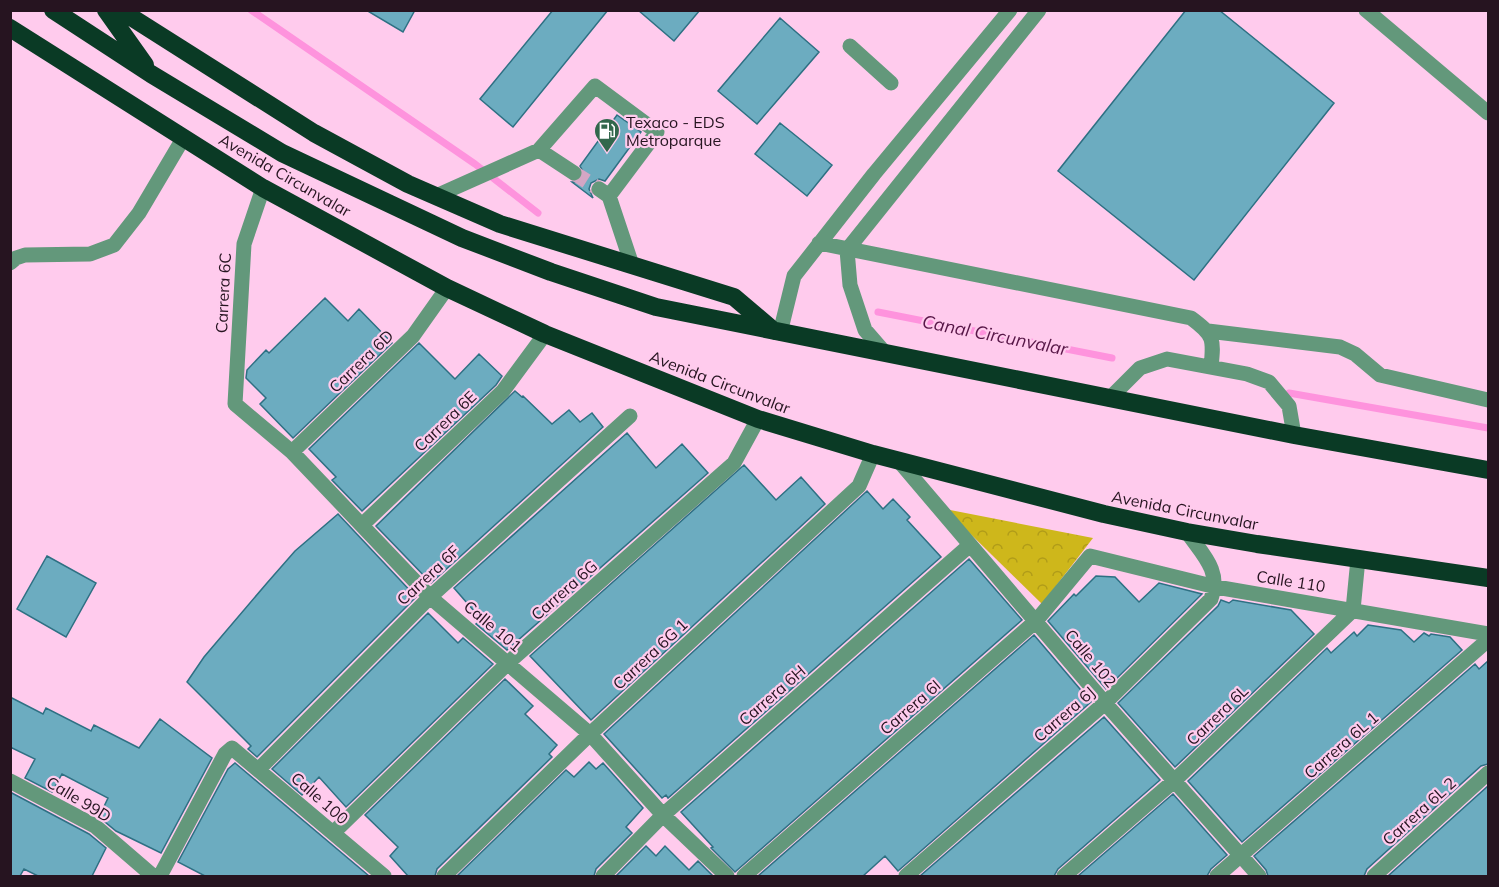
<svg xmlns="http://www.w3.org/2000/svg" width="1499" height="887" font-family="Mulish,sans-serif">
  <defs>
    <pattern id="park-crowns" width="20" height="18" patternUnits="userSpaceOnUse" patternTransform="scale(1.5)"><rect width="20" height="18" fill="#ceb71b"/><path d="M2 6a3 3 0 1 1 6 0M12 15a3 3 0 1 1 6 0" fill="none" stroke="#b19c18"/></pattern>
  </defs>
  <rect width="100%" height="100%" fill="#ffcbed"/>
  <!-- park -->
  <path fill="url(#park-crowns)" d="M 945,509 L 1093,538 L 1042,604 Z"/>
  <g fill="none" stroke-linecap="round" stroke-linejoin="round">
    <!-- stream -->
    <path stroke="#fe93dd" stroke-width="7" d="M 251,10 L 475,164 L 538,213
      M 878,312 L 1112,358
      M 1289,393 L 1488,428"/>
  </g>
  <!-- building -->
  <path fill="#6cacc0" stroke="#2e7083" stroke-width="1.5" d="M 366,10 L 415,10 L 403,32 Z
    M 553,10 L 608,10 L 513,127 L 480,99 Z
    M 638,10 L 700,10 L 674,41 Z
    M 1186,10 L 1219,10 L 1334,103 L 1194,280 L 1058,171 Z
    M 780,18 L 819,52 L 757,124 L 718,91 Z
    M 617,115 L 641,132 L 605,181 L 599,179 L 591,183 L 589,189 L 593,198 L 572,182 L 578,182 L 582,179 L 584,173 L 580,166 Z
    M 780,123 L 832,165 L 807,196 L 755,154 Z
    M 325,298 L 348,321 L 359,309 L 392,343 L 293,438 L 260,404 L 266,398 L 246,378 L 247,370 L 266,350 L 269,353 Z
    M 419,343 L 455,379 L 479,354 L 502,376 L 496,385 L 362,511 L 332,480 L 336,477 L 309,449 Z
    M 515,391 L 522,397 L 523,396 L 552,424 L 569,410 L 580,422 L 592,413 L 603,427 L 431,583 L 376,526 Z
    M 627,433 L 656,468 L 682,444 L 708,473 L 507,650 L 476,624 L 481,619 L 454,588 Z
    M 744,465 L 776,500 L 801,477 L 825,504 L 591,720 L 530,656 Z
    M 867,491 L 883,509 L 893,499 L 910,517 L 907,520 L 941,557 L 668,798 L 666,795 L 662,798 L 604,734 Z
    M 338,514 L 416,597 L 257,757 L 248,749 L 251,746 L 187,682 L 204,657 L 267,583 L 295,551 Z
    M 47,556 L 96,583 L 66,637 L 17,609 Z
    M 969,559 L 1022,620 L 735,872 L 711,848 L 713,847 L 681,812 Z
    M 1096,576 L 1115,577 L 1139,602 L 1159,583 L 1202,594 L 1106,689 L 1048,621 L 1074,594 L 1076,596 Z
    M 1221,600 L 1229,603 L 1233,600 L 1291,610 L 1314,634 L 1175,767 L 1118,703 L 1218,606 Z
    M 428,613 L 458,643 L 463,638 L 493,664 L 346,807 L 319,777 L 302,795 L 272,769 Z
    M 1368,625 L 1401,630 L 1414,642 L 1424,633 L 1429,636 L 1431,634 L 1450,637 L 1462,650 L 1242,842 L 1188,781 L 1327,648 L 1331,653 L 1354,632 L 1357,636 Z
    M 1034,635 L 1091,702 L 898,871 L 885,856 L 863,876 L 758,876 Z
    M 1488,661 L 1488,764 L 1481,766 L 1367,869 L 1364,876 L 1268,876 L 1266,870 L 1254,856 L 1475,664 L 1479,669 Z
    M 505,679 L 533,706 L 525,714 L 557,745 L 549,754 L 552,757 L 437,869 L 435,876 L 408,876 L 390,856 L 398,847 L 365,815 Z
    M 10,697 L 43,714 L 46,708 L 91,731 L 94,725 L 139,748 L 160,719 L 212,758 L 161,853 L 116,831 L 99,817 L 108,798 L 62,774 L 52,792 L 25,778 L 35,759 L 10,747 Z
    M 1104,717 L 1160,780 L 1058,869 L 1054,876 L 920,876 Z
    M 589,762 L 596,769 L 603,763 L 643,808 L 626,827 L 632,833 L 596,869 L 594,876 L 457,876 L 566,770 L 574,777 Z
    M 235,763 L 369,876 L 205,876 L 178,862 L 228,769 Z
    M 1488,786 L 1488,876 L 1388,876 Z
    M 10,792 L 89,834 L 106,848 L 92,876 L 38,876 L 24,869 L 20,876 L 10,876 Z
    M 1173,794 L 1227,855 L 1211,869 L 1207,876 L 1078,876 Z
    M 646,846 L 656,856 L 665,846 L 689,870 L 698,861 L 713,876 L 616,876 Z"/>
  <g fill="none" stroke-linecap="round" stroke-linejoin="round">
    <!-- minor-tunnel -->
    <path stroke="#d4a6c4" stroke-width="15" stroke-dasharray="15 8" stroke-linecap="butt" d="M 574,173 L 599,189"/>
    <!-- minor -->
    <path stroke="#63987b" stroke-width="15" d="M 1366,10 L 1488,113
      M 850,46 L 891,83
      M 539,150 L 595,86 L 657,132 L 609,196
      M 263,188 L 244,244 L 235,404 L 292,452 L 430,597 L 590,734 L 663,815 L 727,876
      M 599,189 L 609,196 L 632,265
      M 436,196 L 539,150 L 574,173
      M 819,243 L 1191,318 C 1214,335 1214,339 1211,367
      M 10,263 L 16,258 L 25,255 L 90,254 L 114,245 L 139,213 L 184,137
      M 1208,331 L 1340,347 L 1355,354 L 1380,375 L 1488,400
      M 780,333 L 794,276 L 874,174 L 1010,10
      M 885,353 L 865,330 L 850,285 L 847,250 L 1039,10
      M 1109,399 L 1140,368 L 1167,359 L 1247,374 L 1269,382 L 1289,406 L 1294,435
      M 292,452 L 413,336 L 447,288
      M 898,460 L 1105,703 L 1259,876
      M 362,525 L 503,391 L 545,334
      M 259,769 L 430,597 L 630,416
      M 10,781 L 95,826 L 153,876
      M 333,833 L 509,662 L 734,463 L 758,419
      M 160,876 L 225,754 L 232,748 L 384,876
      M 444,876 L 590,734 L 859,486 L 873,454
      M 603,876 L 663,815 L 970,545
      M 744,876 L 1036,621 L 1090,556 L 1216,587 L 1488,634
      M 906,876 L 1105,703 L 1211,599 C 1222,571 1202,554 1187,532
      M 1064,876 L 1174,781 L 1353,610 L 1358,559
      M 1217,876 L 1488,640
      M 1374,876 L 1488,773"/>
    <!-- highway -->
    <path stroke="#0a3a25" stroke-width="18" d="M 53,10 L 151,74 L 282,153 L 462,238 L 551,272 L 656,307 L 1294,435 L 1488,470
      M 106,10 L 145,65
      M 120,10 L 314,133 L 408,184 L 500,224 L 734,297 L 774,331
      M 10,28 L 263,188 L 447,288 L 545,334 L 758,419 L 873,454 L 1104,514 L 1187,532 L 1257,544 L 1488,578"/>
  </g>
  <!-- icons -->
  <defs>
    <symbol id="fuel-pin" viewBox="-11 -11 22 30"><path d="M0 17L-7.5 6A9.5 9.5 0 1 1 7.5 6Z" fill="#32674c" stroke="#ffcbed"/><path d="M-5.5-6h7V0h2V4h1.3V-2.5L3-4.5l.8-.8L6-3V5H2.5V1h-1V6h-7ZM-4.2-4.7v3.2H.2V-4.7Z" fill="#fff"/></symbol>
  </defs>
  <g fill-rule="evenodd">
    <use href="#fuel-pin" x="592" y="116" width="30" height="40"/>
  </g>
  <g text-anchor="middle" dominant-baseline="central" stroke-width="4.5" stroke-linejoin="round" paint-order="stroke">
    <!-- poi labels -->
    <g font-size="16" fill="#261420" stroke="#ffcbed" text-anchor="start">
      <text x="626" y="122">Texaco - EDS<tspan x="626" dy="18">Metroparque</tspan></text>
    </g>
    <!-- street labels -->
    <g font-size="16" fill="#261420" stroke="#ffcbed">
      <text transform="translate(285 175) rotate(30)">Avenida Circunvalar</text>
      <text transform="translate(223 293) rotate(-87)">Carrera 6C</text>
      <text transform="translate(361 361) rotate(-44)">Carrera 6D</text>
      <text transform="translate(720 382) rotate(21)">Avenida Circunvalar</text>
      <text transform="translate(445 421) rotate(-44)">Carrera 6E</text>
      <text transform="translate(1185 510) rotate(11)">Avenida Circunvalar</text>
      <text transform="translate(428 575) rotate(-43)">Carrera 6F</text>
      <text transform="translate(1291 581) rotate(9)">Calle 110</text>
      <text transform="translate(564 590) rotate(-41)">Carrera 6G</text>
      <text transform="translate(493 626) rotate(40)">Calle 101</text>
      <text transform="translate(650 654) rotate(-43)">Carrera 6G 1</text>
      <text transform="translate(1091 658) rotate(50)">Calle 102</text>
      <text transform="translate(772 695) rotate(-41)">Carrera 6H</text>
      <text transform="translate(910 707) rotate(-41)">Carrera 6I</text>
      <text transform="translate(1064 714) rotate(-41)">Carrera 6J</text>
      <text transform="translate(1217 715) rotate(-44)">Carrera 6L</text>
      <text transform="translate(1341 745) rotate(-41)">Carrera 6L 1</text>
      <text transform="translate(320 798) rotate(41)">Calle 100</text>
      <text transform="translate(79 799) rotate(31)">Calle 99D</text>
      <text transform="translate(1419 811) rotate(-42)">Carrera 6L 2</text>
    </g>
    <!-- water labels -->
    <g font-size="18" font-style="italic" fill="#571647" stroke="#ffcbed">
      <text transform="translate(995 335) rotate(11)">Canal Circunvalar</text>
    </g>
  </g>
  <!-- border -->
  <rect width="1499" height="887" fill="none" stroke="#261420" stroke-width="24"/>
</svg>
